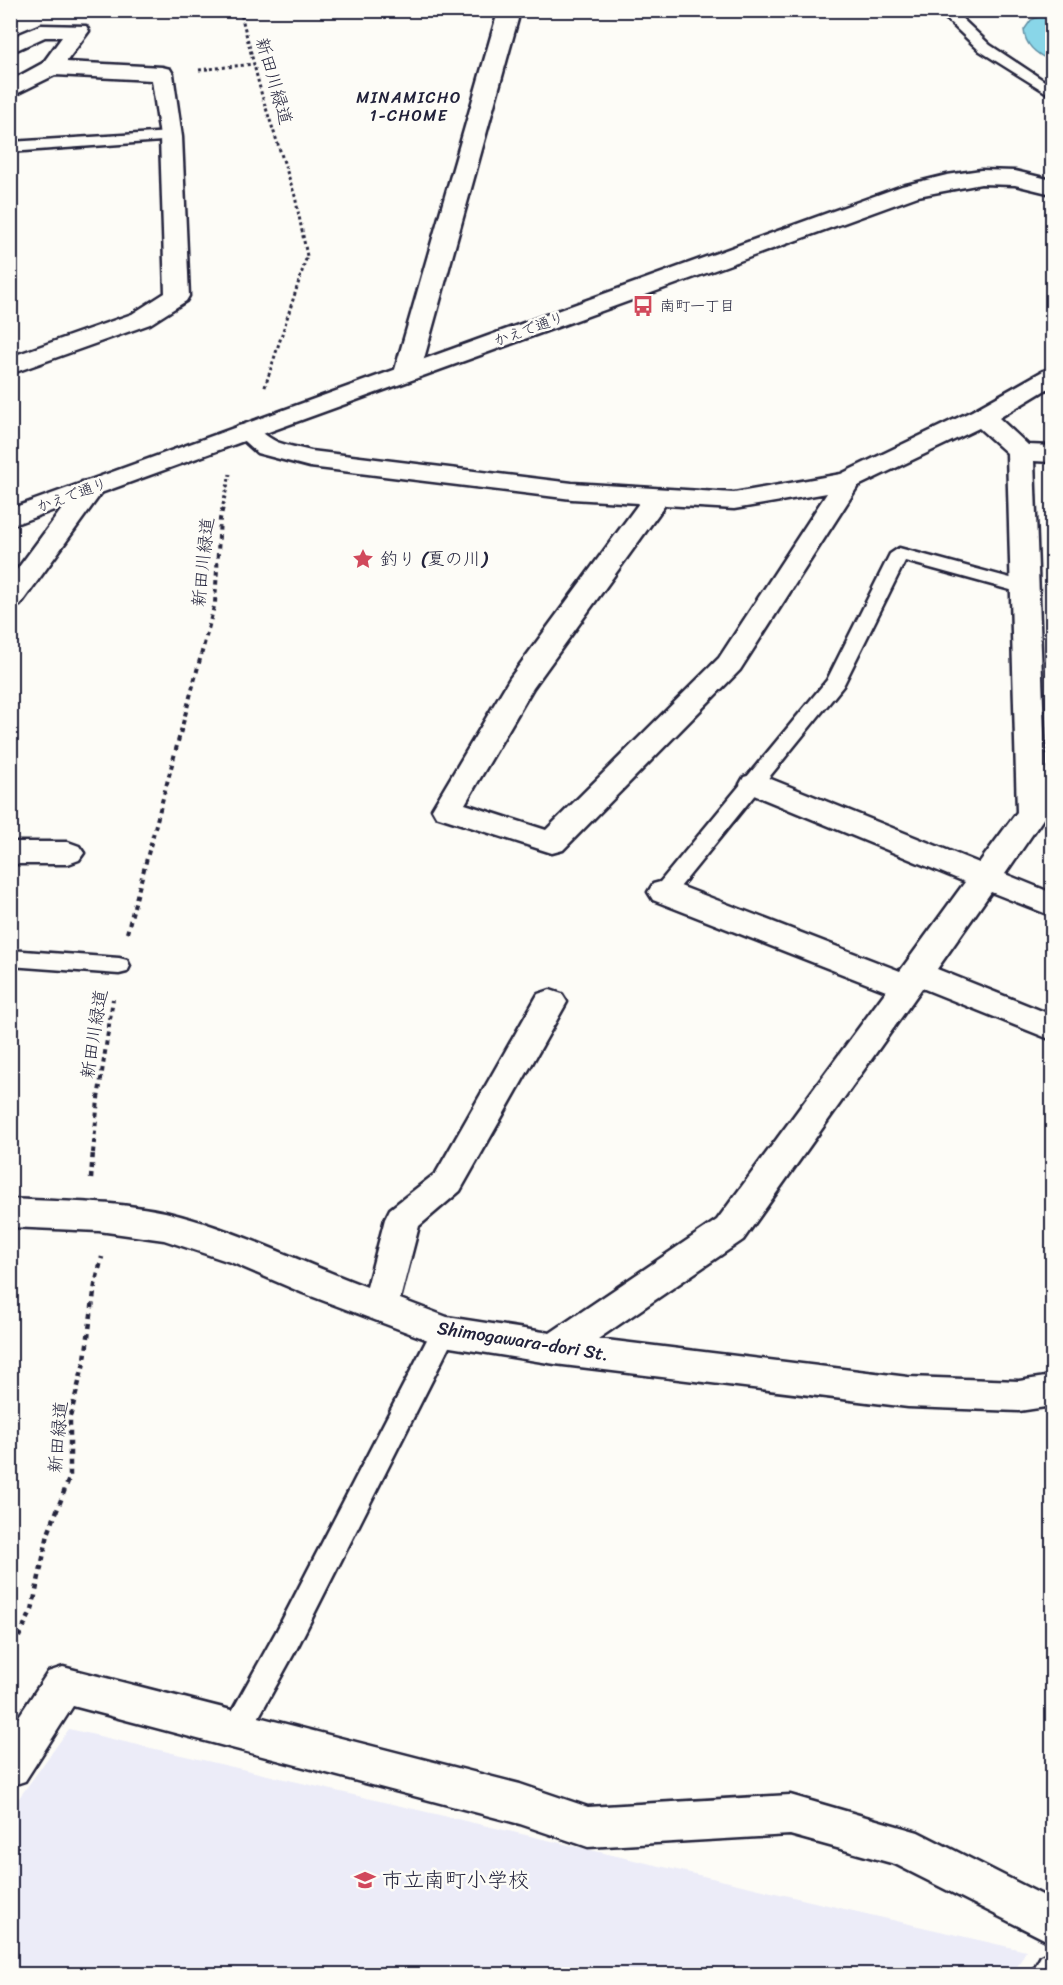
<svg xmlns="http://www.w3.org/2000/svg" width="1063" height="1985" font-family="Sriracha,'Klee One',sans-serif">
  <rect width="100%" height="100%" fill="#fdfcf7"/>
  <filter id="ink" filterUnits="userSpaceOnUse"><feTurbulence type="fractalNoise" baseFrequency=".0167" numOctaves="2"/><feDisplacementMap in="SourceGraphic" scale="12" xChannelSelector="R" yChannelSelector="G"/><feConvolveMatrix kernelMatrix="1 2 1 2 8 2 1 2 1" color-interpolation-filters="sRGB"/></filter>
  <g filter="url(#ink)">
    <!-- built -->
    <path fill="#ececf8" d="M 69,1729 L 1026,1951 L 1013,1974 L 11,1974 L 11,1809 Z"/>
    <!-- water -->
    <path fill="#89d6e8" stroke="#608ea3" stroke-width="1.5" d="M 1052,11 L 1052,61 C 1037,55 1025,46 1024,30 L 1031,20 Z"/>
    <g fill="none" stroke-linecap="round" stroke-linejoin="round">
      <defs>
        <path id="service" d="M 937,10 L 953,10 L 990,45 L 1052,86 L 1052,96 L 980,51 Z
          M 171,132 L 176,134 L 179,137 L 176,140 L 10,152 L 10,142 Z
          M 899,548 L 1032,584 L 1035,588 L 1025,594 L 905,561 L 843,686 L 672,897 L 664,899 L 656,897 L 653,892 L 656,887 L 827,680 L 890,554 Z
          M 10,950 L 119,958 L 127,960 L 130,966 L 127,972 L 119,974 L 10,966 Z
          M 444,1321 L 453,1324 L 457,1331 L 297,1648 L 246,1740 L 236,1744 L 226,1740 L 222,1731 L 226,1722 L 277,1630 L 435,1324 Z
          M 1052,1951 L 1052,1974 L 1031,1974 L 1041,1956 Z"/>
        <path id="minor" d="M 507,13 L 515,14 L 518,19 L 420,373 L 416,378 L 407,381 L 398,378 L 394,373 L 496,19 L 499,14 Z
          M 41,25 L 86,26 L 89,31 L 66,62 L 162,67 L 170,69 L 173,74 L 182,137 L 189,296 L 186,301 L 150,324 L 10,374 L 10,357 L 132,314 L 165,293 L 160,137 L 152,80 L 55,75 L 10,97 L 10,81 L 43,63 L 62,37 L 45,37 L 10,53 L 10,38 Z
          M 1052,368 L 1052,386 L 999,418 L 1028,445 L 1052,446 L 1052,462 L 1034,461 L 1047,813 L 1005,874 L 1052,893 L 1052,916 L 991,892 L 937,969 L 1052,1015 L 1052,1040 L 922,988 L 743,1240 L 598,1339 L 908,1377 L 1019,1381 L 1052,1376 L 1052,1406 L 1019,1411 L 908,1407 L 555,1364 L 444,1346 L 303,1293 L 233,1263 L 164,1240 L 99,1231 L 10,1227 L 10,1199 C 62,1202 115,1201 165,1212 C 235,1229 300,1262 367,1287 L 385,1219 L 390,1209 L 436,1173 L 538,994 L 550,990 L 562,994 L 567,1002 L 460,1191 L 419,1226 L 400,1299 L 447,1317 L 550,1333 L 717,1220 L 886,991 L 653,900 L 648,892 L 653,884 L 664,881 L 675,884 L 900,971 L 965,882 L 744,791 L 740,784 L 744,777 L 755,774 L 766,777 L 979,863 L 1017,812 L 1007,453 L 979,428 L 858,486 L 740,670 L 563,850 L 552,853 L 436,816 L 432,809 L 510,678 L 639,503 L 572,499 L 310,467 L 257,453 L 234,432 L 238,426 C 257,422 261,435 277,442 C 288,446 300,448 311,451 L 572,483 L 734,493 L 841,474 L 972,411 L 1043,371 ZM 827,493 L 719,658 L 546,830 L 465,804 L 533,688 L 665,505 L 734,509 Z
          M 92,480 L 102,482 L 105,488 L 20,605 L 10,607 L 10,579 L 82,482 Z
          M 10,842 L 68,842 L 79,846 L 84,853 L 79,860 L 68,864 L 10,864 Z
          M 63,1667 L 520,1784 L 588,1807 L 790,1795 L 918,1832 L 1052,1900 L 1052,1943 L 895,1864 L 790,1835 L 588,1847 L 520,1824 L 73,1706 L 25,1781 L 10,1786 L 10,1730 L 48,1672 Z"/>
        <path id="tertiary" d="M 981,170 L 1015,171 L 1052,180 L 1052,194 L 1015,185 L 981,184 L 918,196 L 10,526 L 10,509 L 902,186 L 947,175 Z"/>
      </defs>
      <!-- service casing -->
      <use href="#service" stroke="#22223b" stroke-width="5"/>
      <!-- minor casing -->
      <use href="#minor" stroke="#22223b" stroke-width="5"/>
      <!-- tertiary casing -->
      <use href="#tertiary" stroke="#22223b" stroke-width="5"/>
      <!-- path-far2 -->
      <path stroke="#22223b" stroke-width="3" stroke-dasharray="3 3" stroke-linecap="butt" d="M 240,10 L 262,96 L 295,196 L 307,256 L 264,390
        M 199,70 L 254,64
        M 223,505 L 230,474"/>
      <!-- path-far1 -->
      <path stroke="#22223b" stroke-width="4" stroke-dasharray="4.5 4.5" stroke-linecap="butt" d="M 127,933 L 215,603 L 220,519 L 224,503
        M 93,1153 L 98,1099 L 113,999"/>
      <!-- path -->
      <path stroke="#22223b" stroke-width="4.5" stroke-dasharray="5 5" stroke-linecap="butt" d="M 91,1179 L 93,1151
        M 10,1655 L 32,1610 L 48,1534 L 70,1476 L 70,1417 L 85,1359 L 95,1285 L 102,1257"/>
      <!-- service -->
      <use href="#service" fill="#fdfcf7" fill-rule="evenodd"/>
      <!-- minor -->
      <use href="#minor" fill="#fdfcf7" fill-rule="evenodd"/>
      <!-- tertiary -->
      <use href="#tertiary" fill="#fdfcf7" fill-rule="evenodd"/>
    </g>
  </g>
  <!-- icons -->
  <defs>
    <symbol id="bus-bare" viewBox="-9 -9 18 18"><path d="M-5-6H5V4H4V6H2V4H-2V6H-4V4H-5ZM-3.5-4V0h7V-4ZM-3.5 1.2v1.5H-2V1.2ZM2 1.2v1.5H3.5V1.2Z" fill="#d1495b" stroke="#fdfcf7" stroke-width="2.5" paint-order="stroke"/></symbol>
    <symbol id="sight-bare" viewBox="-9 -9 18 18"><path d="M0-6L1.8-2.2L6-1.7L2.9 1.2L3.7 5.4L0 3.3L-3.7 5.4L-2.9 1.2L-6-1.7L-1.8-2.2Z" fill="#d1495b" stroke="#fdfcf7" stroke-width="2.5" paint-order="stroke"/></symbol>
    <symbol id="school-bare" viewBox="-9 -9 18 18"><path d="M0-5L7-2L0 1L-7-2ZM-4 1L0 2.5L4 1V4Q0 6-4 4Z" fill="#d1495b" stroke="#fdfcf7" stroke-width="2.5" paint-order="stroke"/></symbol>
  </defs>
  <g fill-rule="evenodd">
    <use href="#bus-bare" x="628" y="291" width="30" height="30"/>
    <use href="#sight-bare" x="348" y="544" width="30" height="30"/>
    <use href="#school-bare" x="350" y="1865" width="30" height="30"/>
  </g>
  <g text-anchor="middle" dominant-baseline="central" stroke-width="5" stroke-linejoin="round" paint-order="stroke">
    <!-- far-poi labels -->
    <g font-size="15" fill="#22223b" stroke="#fdfcf7" text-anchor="start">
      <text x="660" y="306">南町一丁目</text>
    </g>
    <!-- far-street labels -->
    <g font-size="15" fill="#22223b" stroke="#fdfcf7">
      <text transform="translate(529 329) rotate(-20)">かえで通り</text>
      <text transform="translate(72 495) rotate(-20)">かえで通り</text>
    </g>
    <!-- far-neighbourhood labels -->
    <g font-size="16" letter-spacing="1.5" fill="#22223b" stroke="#fdfcf7">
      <text x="409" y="97">MINAMICHO<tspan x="409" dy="18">1-CHOME</tspan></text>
    </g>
    <!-- street labels -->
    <g font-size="18" fill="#22223b" stroke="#fdfcf7">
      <text transform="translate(274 81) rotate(74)">新田川緑道</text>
      <text transform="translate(203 562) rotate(-84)">新田川緑道</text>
      <text transform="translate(94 1034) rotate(-81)">新田川緑道</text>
      <text transform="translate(523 1341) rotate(9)">Shimogawara-dori St.</text>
      <text transform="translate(58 1437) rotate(-85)">新田緑道</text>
    </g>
    <!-- poi labels -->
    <g font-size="18" fill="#22223b" stroke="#fdfcf7" text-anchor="start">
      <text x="380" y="559">釣り (夏の川)</text>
    </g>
    <!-- near-poi labels -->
    <g font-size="21" fill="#22223b" stroke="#fdfcf7" text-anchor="start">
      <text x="382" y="1880">市立南町小学校</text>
    </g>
  </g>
  <!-- margin -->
  <rect width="1063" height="1985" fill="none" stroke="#fdfcf7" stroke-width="36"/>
  <rect x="18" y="18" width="1027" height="1949" fill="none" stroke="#22223b" stroke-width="2" filter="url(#ink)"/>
</svg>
